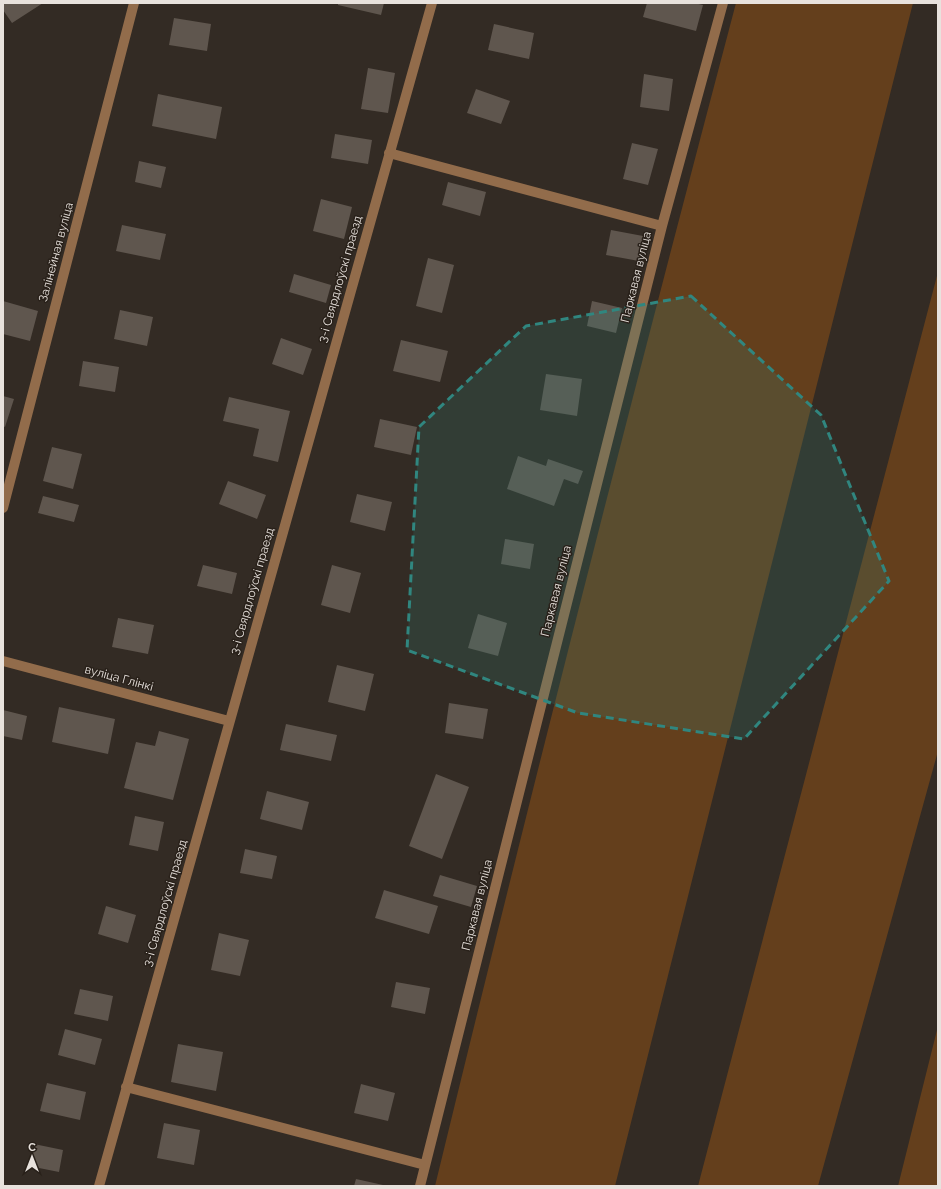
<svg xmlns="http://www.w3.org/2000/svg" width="941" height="1189" font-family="Raleway,sans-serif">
  <rect width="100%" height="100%" fill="#332b24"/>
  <!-- green -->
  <path fill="#643f1c" d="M 736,3 L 913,3 L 615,1186 L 435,1186 C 531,791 632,396 736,3 Z
    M 938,272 L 938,751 L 818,1186 L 698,1186 Z
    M 938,1026 L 938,1186 L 898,1186 Z"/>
  <!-- building -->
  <path fill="#5f564e" d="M 3,3 L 43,3 L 12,23 L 3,10 Z
    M 338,3 L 384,3 L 381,15 L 338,5 Z
    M 647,3 L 694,3 L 703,5 L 696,31 L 643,17 Z
    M 174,18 L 211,24 L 207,51 L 169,45 Z
    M 494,24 L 534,33 L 529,59 L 488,50 Z
    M 368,68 L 395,73 L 388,113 L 361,109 Z
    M 644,74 L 673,79 L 669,111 L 640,107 Z
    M 476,89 L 510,101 L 501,124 L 467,113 Z
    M 158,94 L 222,107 L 216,139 L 152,126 Z
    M 335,134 L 372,140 L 368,164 L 331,158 Z
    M 632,143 L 658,149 L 648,185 L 623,179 Z
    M 139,161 L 166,167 L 161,188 L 135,182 Z
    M 448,182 L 486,192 L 480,216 L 442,205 Z
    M 321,199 L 352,207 L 344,239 L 313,231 Z
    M 122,225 L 166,234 L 160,260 L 116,251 Z
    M 611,230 L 643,236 L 639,261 L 606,255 Z
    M 428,258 L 454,265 L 442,313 L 416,306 Z
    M 294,274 L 331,285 L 326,303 L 289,292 Z
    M 3,301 L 38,311 L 30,341 L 3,334 Z
    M 592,301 L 622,308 L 616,333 L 587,326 Z
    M 120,310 L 153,317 L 147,346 L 114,339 Z
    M 281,338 L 312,349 L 303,375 L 272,364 Z
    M 401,340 L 448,351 L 440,382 L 393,371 Z
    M 83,361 L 119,367 L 115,392 L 79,386 Z
    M 546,374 L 582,379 L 577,416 L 540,410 Z
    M 3,396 L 14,399 L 5,427 L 3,426 Z
    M 229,397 L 290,411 L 278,462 L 253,456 L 259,429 L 223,421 Z
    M 380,419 L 417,427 L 411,455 L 374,447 Z
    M 52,447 L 82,454 L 73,489 L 43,481 Z
    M 518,456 L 546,466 L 548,459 L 583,471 L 578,484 L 564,479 L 554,506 L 507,489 Z
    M 228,481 L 266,495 L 257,519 L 219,504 Z
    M 357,494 L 392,502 L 385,531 L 350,522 Z
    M 43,496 L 79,505 L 74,522 L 38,513 Z
    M 505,539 L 534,544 L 530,569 L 501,564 Z
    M 203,565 L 237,573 L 232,594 L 197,586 Z
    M 332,565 L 361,573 L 350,613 L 321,605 Z
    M 478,614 L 507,623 L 498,656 L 468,648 Z
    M 118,618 L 154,625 L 148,654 L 112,647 Z
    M 337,665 L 374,674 L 365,711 L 328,702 Z
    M 449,703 L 488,709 L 483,739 L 445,733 Z
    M 59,707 L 115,719 L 108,754 L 52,742 Z
    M 3,710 L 27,716 L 22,740 L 3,736 Z
    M 286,724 L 337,735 L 331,761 L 280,750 Z
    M 159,731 L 189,739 L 173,800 L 124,788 L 136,742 L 155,746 Z
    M 436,774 L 469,787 L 442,859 L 409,846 Z
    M 267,791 L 309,802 L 302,830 L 260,819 Z
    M 135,816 L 164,822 L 158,851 L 129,845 Z
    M 245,849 L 277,856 L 272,879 L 240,873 Z
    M 440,875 L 477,886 L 471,907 L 433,896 Z
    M 384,890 L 438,906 L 429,934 L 375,918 Z
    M 106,906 L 136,915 L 128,943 L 98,934 Z
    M 219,933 L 249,940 L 240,976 L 211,970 Z
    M 396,982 L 430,988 L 425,1014 L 391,1007 Z
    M 80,989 L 113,996 L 108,1021 L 74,1014 Z
    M 65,1029 L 102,1039 L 95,1065 L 58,1055 Z
    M 178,1044 L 223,1052 L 216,1091 L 171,1082 Z
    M 47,1083 L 86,1092 L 80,1120 L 40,1111 Z
    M 361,1084 L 395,1093 L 388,1121 L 354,1113 Z
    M 164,1123 L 200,1130 L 194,1165 L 157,1158 Z
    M 34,1144 L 63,1150 L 59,1172 L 29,1166 Z
    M 356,1179 L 383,1185 L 383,1186 L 354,1186 Z"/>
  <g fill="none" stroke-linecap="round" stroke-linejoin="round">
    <!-- minor -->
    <path stroke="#926c4b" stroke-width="10" d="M 389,153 L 662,226
      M 3,508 L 134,3
      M 3,661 L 229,721
      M 126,1087 L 425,1165
      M 99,1186 L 432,3
      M 420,1186 L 662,226 L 723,3"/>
  </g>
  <!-- marked area -->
  <path fill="#30867f" fill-opacity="0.2" stroke="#30867f" stroke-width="3" stroke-dasharray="8 5" stroke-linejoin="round" d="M 691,296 L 821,415 L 889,581 L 744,739 L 578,713 L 407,650 L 419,427 L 526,326 Z"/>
  <g text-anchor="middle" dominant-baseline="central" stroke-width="3" stroke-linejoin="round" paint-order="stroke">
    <!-- street labels -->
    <g font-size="12" fill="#e8e2dd" stroke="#29211a">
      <text transform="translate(56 252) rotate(-75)">Залінейная вуліца</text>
      <text transform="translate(636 277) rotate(-76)">Паркавая вуліца</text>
      <text transform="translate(340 279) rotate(-74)">3-і Свярдлоўскі праезд</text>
      <text transform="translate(252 591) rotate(-74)">3-і Свярдлоўскі праезд</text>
      <text transform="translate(556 591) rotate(-76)">Паркавая вуліца</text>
      <text transform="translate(119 678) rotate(15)">вуліца Глінкі</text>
      <text transform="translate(165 903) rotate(-74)">3-і Свярдлоўскі праезд</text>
      <text transform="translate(477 905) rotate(-76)">Паркавая вуліца</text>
    </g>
  </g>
  <!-- border -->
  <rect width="941" height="1189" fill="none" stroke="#e8e2dd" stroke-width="8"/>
  <!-- north arrow -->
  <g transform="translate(32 1157)" stroke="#29211a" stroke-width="3" paint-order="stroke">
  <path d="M0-3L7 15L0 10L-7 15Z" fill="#e8e2dd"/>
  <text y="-6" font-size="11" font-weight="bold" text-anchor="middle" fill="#e8e2dd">С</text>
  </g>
</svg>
